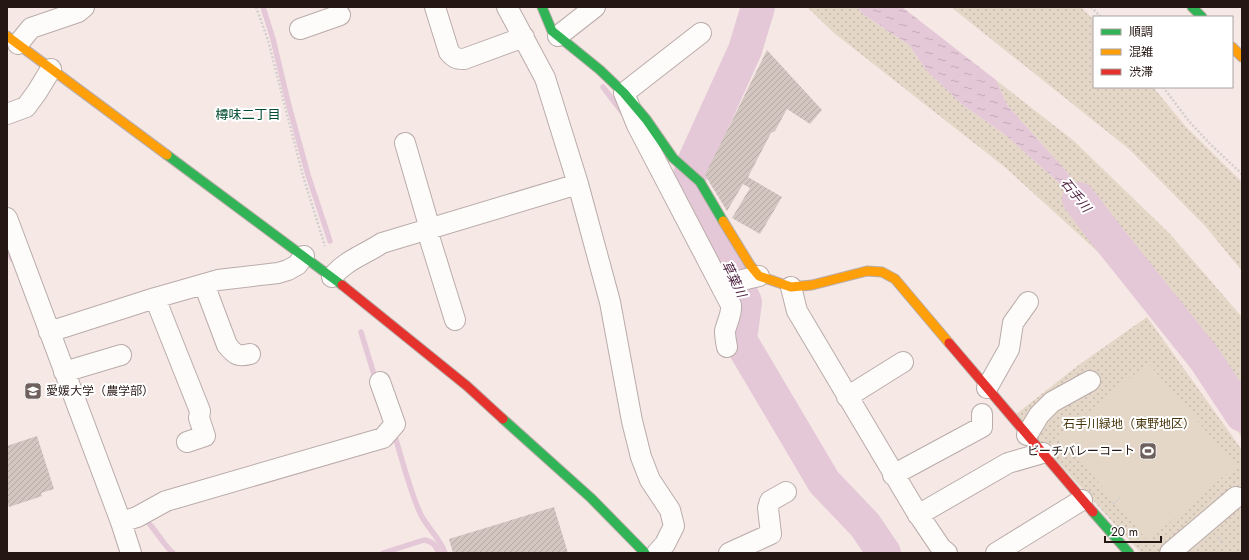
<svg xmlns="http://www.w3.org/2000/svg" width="1249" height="560" font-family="Jost,'Noto Sans JP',sans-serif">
  <defs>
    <pattern id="grass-dots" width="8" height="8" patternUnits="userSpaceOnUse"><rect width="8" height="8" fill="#e4d7c8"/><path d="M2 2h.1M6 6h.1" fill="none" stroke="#c3b8ab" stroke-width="1.8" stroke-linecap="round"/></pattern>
    <pattern id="water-ripples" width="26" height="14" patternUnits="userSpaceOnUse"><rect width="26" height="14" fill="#e5c8d8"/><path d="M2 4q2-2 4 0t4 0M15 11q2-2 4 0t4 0" fill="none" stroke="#c4abb8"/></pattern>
    <pattern id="building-hatch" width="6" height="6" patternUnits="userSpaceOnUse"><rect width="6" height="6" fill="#d3c6c1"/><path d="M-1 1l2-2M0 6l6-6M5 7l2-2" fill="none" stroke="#b5a9a5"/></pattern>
  </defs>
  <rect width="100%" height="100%" fill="#f6e8e5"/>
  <!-- grass -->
  <path fill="url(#grass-dots)" d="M 807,7 L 857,7 L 864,15 L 909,45 L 927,71 L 964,106 L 1003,133 L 1057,181 L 1105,234 L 1066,171 L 1007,105 L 996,80 L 1074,141 L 1170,234 L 1242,317 L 1242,438 L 1193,362 L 1098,252 L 1006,168 L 834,33 Z
    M 951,7 L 1081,7 L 1094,20 L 1094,87 L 1153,87 L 1186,127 L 1242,182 L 1242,271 L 1206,227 L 1129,149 Z
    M 1147,317 L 1242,450 L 1242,553 L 1141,553 L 1015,415 L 1080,364 Z"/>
  <!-- garden -->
  <path fill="#e4d7c8" d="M 1148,363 L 1236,466 L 1148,541 L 1059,436 Z"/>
  <!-- water -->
  <path fill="url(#water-ripples)" d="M 857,7 L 902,7 L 996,80 L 1007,105 L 1066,171 L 1107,236 L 1057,181 L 1003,133 L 964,106 L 927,71 L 909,45 L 864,15 Z"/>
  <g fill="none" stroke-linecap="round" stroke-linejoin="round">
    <!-- stream -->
    <path stroke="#e5c8d8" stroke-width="5.5" d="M 263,7 L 273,39 L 288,102 L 308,175 L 330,241
      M 603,87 L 622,112
      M 7,247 L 12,259
      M 737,321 L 742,325
      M 361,332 L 376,381
      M 394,433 C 402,459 409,488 420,513 C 427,528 440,538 445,553
      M 140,523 C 142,523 145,522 147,522 C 151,523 165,547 173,553
      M 383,553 L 424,540 C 433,541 436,546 439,553"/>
    <!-- river -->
    <path stroke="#e5c8d8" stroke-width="34" d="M 758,7 L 745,50 L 695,160 L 687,185 L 745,302 L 740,340 L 824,482 L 865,525 L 884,553
      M 1079,199 L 1107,236 L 1205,359 L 1242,415"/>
  </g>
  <!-- building -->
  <path fill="url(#building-hatch)" d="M 767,50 L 822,110 L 810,124 L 787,109 L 775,131 L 771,133 L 748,177 L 782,197 L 760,234 L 732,218 L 750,188 L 743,184 L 727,211 L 705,175 Z
    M 37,436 L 54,489 L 41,493 L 42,496 L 9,507 L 7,501 L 7,446 Z
    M 554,507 L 568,553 L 453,553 L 449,539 Z"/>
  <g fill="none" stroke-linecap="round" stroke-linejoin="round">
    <defs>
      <path id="street" d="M 435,7 L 449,52 C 454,58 457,59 464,59 L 524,37
        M 507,7 L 545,78 L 578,184 L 610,302 L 632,421 L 641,457 L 650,480 L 670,510 L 674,526 L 665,544 L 657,553
        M 300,29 L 340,15
        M 701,33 L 624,93 L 637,125 L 731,305 C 732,314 727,322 725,331 C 725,336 726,342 727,347
        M 558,36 L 595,7
        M 18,44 L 31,28 L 78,12 L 84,7
        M 7,114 L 26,107 L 37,92 L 51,69
        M 405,143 L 430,229
        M 7,218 L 121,522 L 131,553
        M 427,230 L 455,320
        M 332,277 C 346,260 364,255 382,243 L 578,184
        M 204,284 L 227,345 C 235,355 238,357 250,354
        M 721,285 L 759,276
        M 791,287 L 797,311 L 916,511 L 941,548 L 947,553
        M 155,298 L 200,411 L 199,418 L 205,436 L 187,442
        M 49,332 L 155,298 L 218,280 L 278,273 L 288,270 L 297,265 L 304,256
        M 64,372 L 121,355
        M 987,388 L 1009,349 L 1013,323 L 1028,302
        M 847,397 L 903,362
        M 1027,435 L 1039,415 L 1052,402 L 1090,381
        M 893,475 L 982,427 L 982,414
        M 918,515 L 1008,463 L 1043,453
        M 121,522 L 137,517 L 166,501 L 383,438 L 395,424 L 380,382
        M 729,553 L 771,534 L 768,508 L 770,501 L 786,492
        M 996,553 L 1082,500
        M 1170,553 L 1236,497"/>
      <path id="fast" d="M 542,7 L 552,31 L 600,70 L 624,93 L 646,119 L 673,158 L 700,182 L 723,221
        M 1192,7 L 1202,17
        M 167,155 L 342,285
        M 503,419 L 591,498 L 645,553
        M 1093,512 L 1129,553"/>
      <path id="slow" d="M 7,36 L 167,155
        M 1232,47 L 1242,57
        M 723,221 L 750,265 L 759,276 L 791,287 L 812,285 L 867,271 L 882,272 L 895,279 L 949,343"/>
      <path id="jam" d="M 342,285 L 467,386 L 503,419
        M 949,343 L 1093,512"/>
    </defs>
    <!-- street casing -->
    <use href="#street" stroke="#b9aca9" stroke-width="22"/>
    <!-- fast casing -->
    <use href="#fast" stroke="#b9aca9" stroke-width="11"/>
    <!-- slow casing -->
    <use href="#slow" stroke="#b9aca9" stroke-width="11"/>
    <!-- jam casing -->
    <use href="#jam" stroke="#b9aca9" stroke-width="11"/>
    <!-- path -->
    <path stroke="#d3cece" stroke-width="2.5" stroke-dasharray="2 2" stroke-linecap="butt" d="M 256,7 L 268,40 L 303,176 L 325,246
      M 1091,7 L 1101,17
      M 1163,87 L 1188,120 L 1211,145 L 1242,174
      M 1113,504 L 1120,498
      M 1218,537 L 1222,542"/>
    <!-- street -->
    <use href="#street" stroke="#fefcfb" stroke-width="20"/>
    <!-- fast -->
    <use href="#fast" stroke="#30b455" stroke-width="9"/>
    <!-- slow -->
    <use href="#slow" stroke="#ff9f0a" stroke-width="9"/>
    <!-- jam -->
    <use href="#jam" stroke="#e5322d" stroke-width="9"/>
  </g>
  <!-- icons -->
  <defs>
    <symbol id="university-square" viewBox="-11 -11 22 22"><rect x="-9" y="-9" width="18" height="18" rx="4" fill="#6e605d" stroke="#fff"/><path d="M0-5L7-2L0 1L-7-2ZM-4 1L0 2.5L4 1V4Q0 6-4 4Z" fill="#fff"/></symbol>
    <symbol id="stadium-square" viewBox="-11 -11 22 22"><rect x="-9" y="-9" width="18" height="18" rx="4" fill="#6e605d" stroke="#fff"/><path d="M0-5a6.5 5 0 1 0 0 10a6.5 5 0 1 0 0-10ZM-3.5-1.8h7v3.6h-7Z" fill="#fff"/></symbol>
  </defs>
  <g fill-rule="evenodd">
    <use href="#university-square" x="23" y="381" width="20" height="20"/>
    <use href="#stadium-square" x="1138" y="441" width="20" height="20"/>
  </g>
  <g text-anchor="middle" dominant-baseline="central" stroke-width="4" stroke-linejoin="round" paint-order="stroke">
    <!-- poi labels -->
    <g font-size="12" fill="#251714" stroke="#fff" text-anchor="start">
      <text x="46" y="391">愛媛大学（農学部）</text>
      <text x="1135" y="451" text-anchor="end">ビーチバレーコート</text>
    </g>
    <!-- park labels -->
    <g font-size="12" fill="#473408" stroke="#fff">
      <text x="1129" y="424">石手川緑地（東野地区）</text>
    </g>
    <!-- neighbourhood labels -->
    <g font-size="13" fill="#034d32" stroke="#fff">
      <text x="248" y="114">樽味二丁目</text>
    </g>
    <!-- water labels -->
    <g font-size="13" font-style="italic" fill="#502443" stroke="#fff">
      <text transform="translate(1076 195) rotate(51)">石手川</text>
      <text transform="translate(734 279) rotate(64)">草葉川</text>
    </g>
  </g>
  <!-- border -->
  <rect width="1249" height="560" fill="none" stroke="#251714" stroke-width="16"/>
  <!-- legend -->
  <rect x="1093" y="16" width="140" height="72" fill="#ffffff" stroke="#a8a2a1"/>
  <rect x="1101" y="29" width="20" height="6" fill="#30b455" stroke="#a8a2a1"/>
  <text x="1129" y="36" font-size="12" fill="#251714">順調</text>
  <rect x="1101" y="49" width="20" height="6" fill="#ff9f0a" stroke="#a8a2a1"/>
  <text x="1129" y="56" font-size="12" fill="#251714">混雑</text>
  <rect x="1101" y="69" width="20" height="6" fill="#e5322d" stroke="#a8a2a1"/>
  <text x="1129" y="76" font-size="12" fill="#251714">渋滞</text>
  <!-- scale -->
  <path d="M1105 536v6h56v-6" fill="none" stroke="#251714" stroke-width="2"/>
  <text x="1111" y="536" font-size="12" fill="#251714" stroke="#ffffff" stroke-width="3" paint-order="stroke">20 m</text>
</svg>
